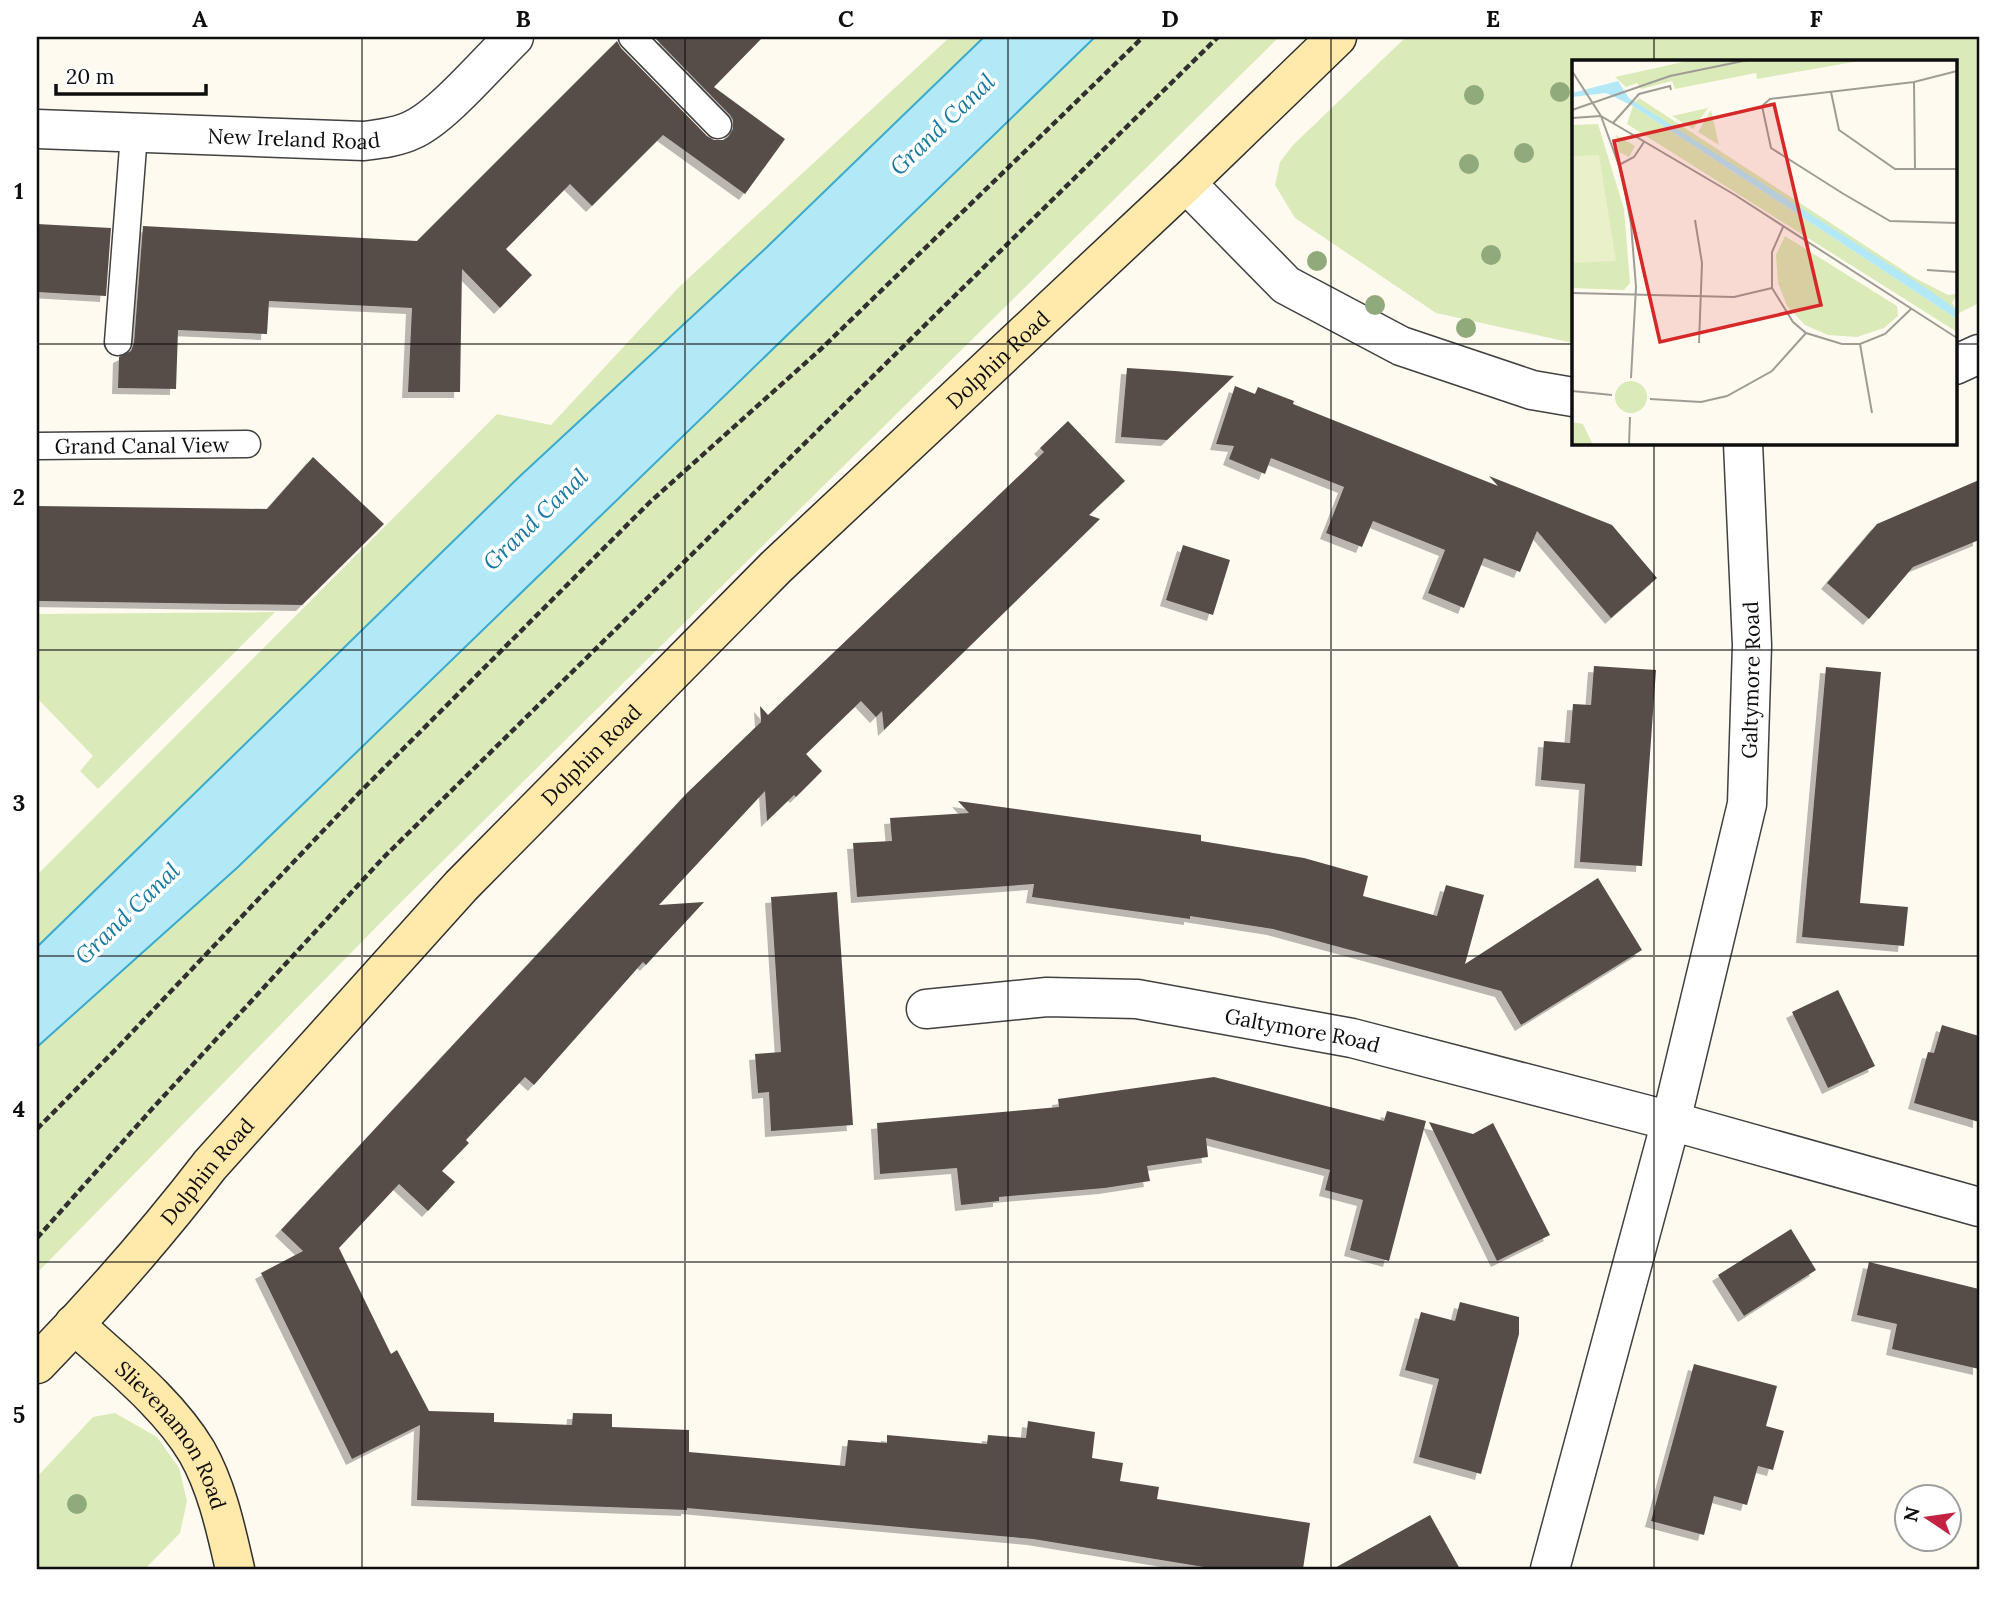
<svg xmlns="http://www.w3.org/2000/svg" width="2016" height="1606" font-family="Lora,serif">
  <defs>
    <filter id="shadow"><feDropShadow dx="-6" dy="6" stdDeviation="0" flood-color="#0004"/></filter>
  </defs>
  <rect width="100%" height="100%" fill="#fffaf0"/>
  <!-- green -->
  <path fill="#daeab8" d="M 950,37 L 984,37 L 766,248 L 519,477 L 37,947 L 37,875 L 497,414 L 551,425 L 679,287 Z
    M 1095,37 L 1279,37 L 396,907 L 37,1273 L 37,1047 L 238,867 Z
    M 1406,37 L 1979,37 L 1979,303 L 1955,315 L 1955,61 L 1573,61 L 1573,343 L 1436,313 L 1295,218 L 1275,185 L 1280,162 L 1293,145 Z
    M 275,612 L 98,789 L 80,771 L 93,756 L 37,698 L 37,614 Z
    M 115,1413 L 157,1437 L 179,1468 L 187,1501 L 180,1533 L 145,1569 L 37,1569 L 37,1477 L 93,1417 Z"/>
  <!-- water -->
  <path fill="#b3e8f7" stroke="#38aad0" stroke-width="2" d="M 984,37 L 1095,37 L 238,867 L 37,1047 L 37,947 L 519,477 L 766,248 Z"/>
  <!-- building -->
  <path fill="#574d4a" filter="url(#shadow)" d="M 654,37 L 763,37 L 714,87 L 785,139 L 745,194 L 663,135 L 592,206 L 570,184 L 506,249 L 532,275 L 500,308 L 462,269 L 460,392 L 408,392 L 412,308 L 269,301 L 267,334 L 178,330 L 176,389 L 118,388 L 119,357 L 131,351 L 134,343 L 143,226 L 417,241 L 617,41 L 621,48 L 707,136 L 714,140 L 723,140 L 728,137 L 733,129 L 733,120 L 730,115 Z
    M 37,224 L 111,228 L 106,296 L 37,292 Z
    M 1127,368 L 1175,371 L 1234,376 L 1167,440 L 1121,437 Z
    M 1235,386 L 1255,394 L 1258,387 L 1294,401 L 1293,404 L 1498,486 L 1489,476 L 1612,525 L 1657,578 L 1611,618 L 1537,531 L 1520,572 L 1484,558 L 1464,608 L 1428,593 L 1445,550 L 1373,521 L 1362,547 L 1326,533 L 1344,487 L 1271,458 L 1265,474 L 1229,459 L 1234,446 L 1216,444 Z
    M 1068,421 L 1125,481 L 1089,515 L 1100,519 L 884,730 L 882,711 L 876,717 L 861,701 L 806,754 L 822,771 L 796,797 L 794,795 L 767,821 L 765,791 L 659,905 L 704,902 L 646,965 L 643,962 L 534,1085 L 525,1077 L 466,1140 L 469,1143 L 442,1171 L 455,1182 L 428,1211 L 399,1184 L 339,1248 L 391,1354 L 397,1350 L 429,1411 L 494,1413 L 494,1422 L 572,1425 L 573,1413 L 612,1414 L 612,1427 L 689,1430 L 689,1452 L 845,1466 L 848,1440 L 887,1443 L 887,1435 L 987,1444 L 988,1435 L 1026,1438 L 1028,1421 L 1095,1432 L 1092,1458 L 1123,1463 L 1120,1481 L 1159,1487 L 1157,1499 L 1310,1523 L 1303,1569 L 1216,1569 L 1033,1539 L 687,1508 L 687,1510 L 417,1500 L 420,1425 L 352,1459 L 261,1273 L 303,1251 L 281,1230 L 687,793 L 761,722 L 760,706 L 768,715 L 1044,452 L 1040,448 Z
    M 313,457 L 384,524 L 302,605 L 37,601 L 37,506 L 267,509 Z
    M 1979,480 L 1979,540 L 1913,567 L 1869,619 L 1827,583 L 1877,524 Z
    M 1183,545 L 1230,560 L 1213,615 L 1166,600 Z
    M 1594,666 L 1656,670 L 1642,866 L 1580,862 L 1585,784 L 1541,780 L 1544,741 L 1570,743 L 1573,704 L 1591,705 Z
    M 1826,667 L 1881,672 L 1860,903 L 1908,907 L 1904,946 L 1802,937 Z
    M 958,801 L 1201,835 L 1201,841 L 1304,858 L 1368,876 L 1363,896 L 1437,916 L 1446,885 L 1484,895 L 1465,964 L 1598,878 L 1642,950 L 1521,1025 L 1501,991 L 1273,929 L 1190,916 L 1190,919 L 1032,897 L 1034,884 L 857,897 L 853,843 L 892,841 L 890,818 L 969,813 Z
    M 837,892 L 853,1125 L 771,1131 L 769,1092 L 758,1093 L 755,1054 L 781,1052 L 771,897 Z
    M 1838,990 L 1875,1066 L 1828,1088 L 1792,1012 Z
    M 1942,1025 L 1979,1036 L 1979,1122 L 1914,1103 L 1928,1052 L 1934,1053 Z
    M 1214,1077 L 1384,1121 L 1387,1111 L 1426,1121 L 1389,1261 L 1350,1250 L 1363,1200 L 1325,1190 L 1330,1170 L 1206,1138 L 1208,1157 L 1147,1166 L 1150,1181 L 1105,1188 L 999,1197 L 999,1201 L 961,1205 L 957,1168 L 880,1174 L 877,1123 L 1059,1107 L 1058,1099 Z
    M 1429,1122 L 1473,1134 L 1493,1123 L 1550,1235 L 1497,1261 Z
    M 1791,1229 L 1816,1270 L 1744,1316 L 1718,1275 Z
    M 1869,1262 L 1979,1289 L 1979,1369 L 1892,1349 L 1897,1324 L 1857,1315 Z
    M 1460,1302 L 1519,1317 L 1519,1334 L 1481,1474 L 1419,1457 L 1439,1379 L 1405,1370 L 1421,1312 L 1455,1321 Z
    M 1694,1364 L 1777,1386 L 1766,1426 L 1784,1431 L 1773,1470 L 1758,1466 L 1747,1505 L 1714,1496 L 1704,1535 L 1651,1521 Z
    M 1430,1515 L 1460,1569 L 1333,1569 Z"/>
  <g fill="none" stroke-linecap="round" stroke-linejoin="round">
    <defs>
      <g id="lane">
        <path d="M 632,37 L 718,125"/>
        <path d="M 118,342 L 134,134"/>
        <path id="s1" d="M 37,446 L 247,444"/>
      </g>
      <g id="street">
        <path id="s2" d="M 37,129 L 364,141 C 380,139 398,137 412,130 C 442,117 489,61 514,37"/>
        <path d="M 1186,183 L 1286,285 L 1401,346 L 1532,390 L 1573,397"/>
        <path d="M 1955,365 L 1979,354"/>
        <path id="s3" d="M 926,1009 L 1047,997 L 1137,999 L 1352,1038 L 1671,1121 L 1979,1207"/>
        <path id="s4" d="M 1550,1569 L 1671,1121 L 1747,804 L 1752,645 L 1743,443"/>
      </g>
      <g id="secondary">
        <path id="s5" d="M 74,1324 C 115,1362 168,1403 197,1452 C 217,1487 226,1530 235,1569"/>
        <path id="s6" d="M 37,1364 C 98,1301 156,1235 210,1165 L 461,886 L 776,567 L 1186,183 L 1337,37"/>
      </g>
    </defs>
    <!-- lane casing -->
    <use href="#lane" stroke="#414141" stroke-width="29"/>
    <!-- street casing -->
    <use href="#street" stroke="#414141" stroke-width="41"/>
    <!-- secondary casing -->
    <use href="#secondary" stroke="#303030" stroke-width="41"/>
    <!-- path -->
    <path stroke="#303030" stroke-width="4.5" stroke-dasharray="7 3.5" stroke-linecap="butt" d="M 37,1129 L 119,1046 L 359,793 L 650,502 L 821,349 L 1143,37
      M 37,1238 L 151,1110 L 384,857 L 1218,37"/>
    <!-- lane -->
    <use href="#lane" stroke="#fff" stroke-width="26"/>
    <!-- street -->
    <use href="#street" stroke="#fff" stroke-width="38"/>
    <!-- secondary -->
    <use href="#secondary" stroke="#ffe9ab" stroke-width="38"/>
  </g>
  <!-- trees -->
  <g fill="#91aa7c">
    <circle cx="1560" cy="92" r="10"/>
    <circle cx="1474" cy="95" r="10"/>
    <circle cx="1524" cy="153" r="10"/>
    <circle cx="1469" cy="164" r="10"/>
    <circle cx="1491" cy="255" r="10"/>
    <circle cx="1317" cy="261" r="10"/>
    <circle cx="1375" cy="305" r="10"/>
    <circle cx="1466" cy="328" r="10"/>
    <circle cx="77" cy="1504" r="10"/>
  </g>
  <!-- grid -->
  <path fill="none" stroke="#0e0e0e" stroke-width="2" stroke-opacity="0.55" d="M 362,37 L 362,1569M 685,37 L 685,1569M 1008,37 L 1008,1569M 1331,37 L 1331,1569M 1654,37 L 1654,61M 37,344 L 1573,344M 1955,344 L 1979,344M 1654,443 L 1654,1569M 37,650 L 1979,650M 37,956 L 1979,956M 37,1262 L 1979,1262"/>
  <g text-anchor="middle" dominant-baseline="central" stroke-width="7" stroke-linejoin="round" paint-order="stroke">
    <!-- street labels -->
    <g font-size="21" fill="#0e0e0e" stroke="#fff">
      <text stroke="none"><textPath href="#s2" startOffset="257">New Ireland Road</textPath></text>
      <text stroke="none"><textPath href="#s6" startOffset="1391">Dolphin Road</textPath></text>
      <text stroke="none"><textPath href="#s1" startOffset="105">Grand Canal View</textPath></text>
      <text stroke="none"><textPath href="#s4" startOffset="914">Galtymore Road</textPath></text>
      <text stroke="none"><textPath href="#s6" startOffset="824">Dolphin Road</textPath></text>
      <text stroke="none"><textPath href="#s3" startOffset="380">Galtymore Road</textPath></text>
      <text stroke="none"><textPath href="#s6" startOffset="257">Dolphin Road</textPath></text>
      <text stroke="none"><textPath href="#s5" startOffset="150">Slievenamon Road</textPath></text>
    </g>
    <!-- water labels -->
    <g font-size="23" font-style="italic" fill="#147aa3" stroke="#fff">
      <text transform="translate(942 124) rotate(-44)">Grand Canal</text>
      <text transform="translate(535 519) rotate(-44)">Grand Canal</text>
      <text transform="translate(127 913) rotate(-44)">Grand Canal</text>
    </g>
  </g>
  <!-- overview -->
  <g transform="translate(1572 60)">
    <rect width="385" height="385" fill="#fffaf0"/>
    <path d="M 120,0 L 293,0 L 185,19 L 184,13 L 103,29 L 100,21 L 69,29 L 65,23 L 54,27 L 43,17 ZM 67,38 L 343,218 L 376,235 L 385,234 L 380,243 L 385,250 L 63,42 ZM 61,46 L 385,259 L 385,272 L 55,64 ZM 136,48 L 121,69 L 100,56 ZM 139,50 L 147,85 L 126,72 ZM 26,64 L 52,149 L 58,223 L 52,230 L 0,228 L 0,65 ZM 44,75 L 63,86 L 57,97 L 47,92 ZM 213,176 L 325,246 L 326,256 L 312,268 L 285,277 L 256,275 L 233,265 L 215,246 L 206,223 L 204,195 ZM43 337a16 16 0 1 1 32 0a16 16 0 1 1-32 0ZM 0,362 L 11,364 L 21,385 L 0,385 Z" fill="#daeab8"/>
    <path d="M 27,95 L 44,201 L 0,203 L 0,96 Z" fill="#eaf1ca"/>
    <path d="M 46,21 L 57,38 L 354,228 L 385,250 L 385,259 L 61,46 L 34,33 L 0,37 L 0,33 Z" fill="#b3e8f7"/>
    <path fill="none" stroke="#9f9c96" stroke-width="2" d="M 0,11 L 29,56 L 163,135 L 385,278M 385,11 L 342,22 L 198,39 L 190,46 L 199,88 L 270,133 L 318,161 L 385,163M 342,22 L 343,110M 259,32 L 267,70 L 323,109 L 385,109M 0,50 L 98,16 L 176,0M 29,56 L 50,114 L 59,164 L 64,227 L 59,318M 0,58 L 29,56M 41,63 L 67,34 L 98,26 L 99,30M 47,105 L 62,97 L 72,82M 123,160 L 130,203 L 127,283M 211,167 L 200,192 L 200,228 L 221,262 L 234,273 L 270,284 L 288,284 L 313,274 L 339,249M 355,210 L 385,212M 0,233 L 162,237 L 200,228M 288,284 L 300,353M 0,331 L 40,335M 78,339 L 129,342 L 155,336 L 200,311 L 234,273M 57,385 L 58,357"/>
    <path fill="#d62828" fill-opacity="0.15" stroke="#d62828" stroke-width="3.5" d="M 202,44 L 249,245 L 88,282 L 42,81 Z"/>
    <rect width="385" height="385" fill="none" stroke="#0e0e0e" stroke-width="3.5"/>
  </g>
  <!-- border -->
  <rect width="2016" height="1606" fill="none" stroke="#ffffff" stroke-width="77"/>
  <!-- north arrow -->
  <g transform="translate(1928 1518) rotate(283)"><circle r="33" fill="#ffffff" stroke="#9f9f9f" stroke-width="2"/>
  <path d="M0-5L12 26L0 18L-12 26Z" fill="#c22342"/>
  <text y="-10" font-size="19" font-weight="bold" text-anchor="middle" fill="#0e0e0e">N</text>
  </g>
  <!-- scale -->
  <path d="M56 84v10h150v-10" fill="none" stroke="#0e0e0e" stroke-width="3.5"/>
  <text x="66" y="84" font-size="21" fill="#0e0e0e" stroke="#ffffff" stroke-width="5" paint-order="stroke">20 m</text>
  <rect x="38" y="38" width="1940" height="1530" fill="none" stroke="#0e0e0e" stroke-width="2.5"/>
  <g font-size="23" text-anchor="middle" font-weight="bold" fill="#0e0e0e">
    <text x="200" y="27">A</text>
    <text x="523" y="27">B</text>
    <text x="846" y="27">C</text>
    <text x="1170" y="27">D</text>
    <text x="1493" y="27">E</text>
    <text x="1816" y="27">F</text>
    <text x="19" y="199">1</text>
    <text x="19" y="505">2</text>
    <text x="19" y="811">3</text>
    <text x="19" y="1117">4</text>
    <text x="19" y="1423">5</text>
  </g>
</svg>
